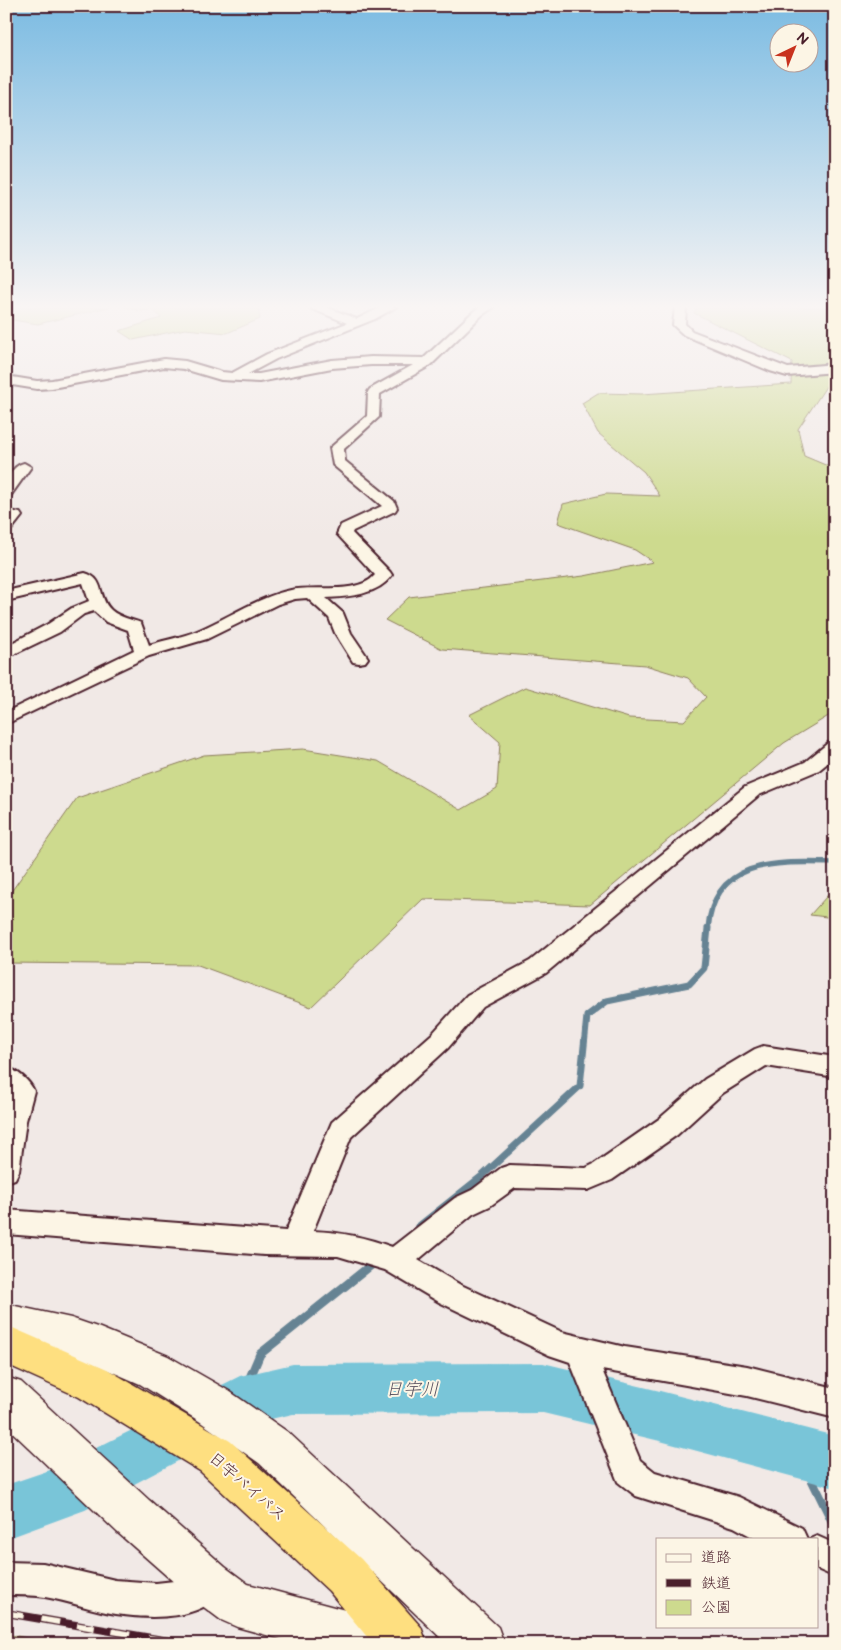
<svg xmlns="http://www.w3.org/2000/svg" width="841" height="1650" font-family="'Balsamiq Sans','Klee One',sans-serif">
  <rect width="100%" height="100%" fill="#f1e9e6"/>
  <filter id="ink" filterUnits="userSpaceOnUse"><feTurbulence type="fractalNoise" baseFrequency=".02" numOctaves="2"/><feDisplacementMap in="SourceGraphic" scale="10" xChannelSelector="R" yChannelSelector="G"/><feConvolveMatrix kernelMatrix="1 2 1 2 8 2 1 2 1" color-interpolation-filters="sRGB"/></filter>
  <g filter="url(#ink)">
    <!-- green -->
    <path fill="#cdda8e" stroke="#8c7c5c" d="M 6,307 L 109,307 L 38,324 L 6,319 Z
      M 126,307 L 258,307 L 260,319 L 227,333 L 185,329 L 133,340 L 119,331 L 161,318 L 154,310 L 140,311 Z
      M 697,307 L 835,307 L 835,381 L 829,382 L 798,429 L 804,456 L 835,469 L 835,712 L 784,743 L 590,905 L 423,899 L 311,1007 L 198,965 L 6,963 L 6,899 L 77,798 L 204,755 L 303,749 L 378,761 L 461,810 L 497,789 L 500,742 L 469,715 L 525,687 L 629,718 L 684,721 L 706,697 L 688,678 L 645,665 L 442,649 L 385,620 L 409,597 L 584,576 L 653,562 L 635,550 L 558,523 L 563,504 L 606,494 L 660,496 L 644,472 L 598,433 L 582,403 L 598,393 L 642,394 L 791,384 L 792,362 L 694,313 Z
      M 835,887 L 835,918 L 810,915 Z
      M 6,1634 L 59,1644 L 6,1644 Z"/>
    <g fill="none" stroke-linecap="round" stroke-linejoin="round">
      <!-- stream-far2 -->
      <path stroke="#668393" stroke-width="5.5" d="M 708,929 C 714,857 779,862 835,863"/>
      <!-- stream-far1 -->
      <path stroke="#668393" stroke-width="7" d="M 419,1226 L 482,1176 L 580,1086 L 587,1016 L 607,1001 L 689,984 L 704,968 L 708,928"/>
      <!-- stream -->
      <path stroke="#668393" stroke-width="9" d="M 240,1401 L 260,1354 L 375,1262
        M 798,1451 L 835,1527"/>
      <!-- river -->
      <path fill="#79c5d8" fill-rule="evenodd" d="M 543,1363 L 660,1391 L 835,1436 L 835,1488 L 660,1441 L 543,1413 L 293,1414 L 248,1424 L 85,1510 L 6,1539 L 6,1485 L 56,1468 L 240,1376 L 293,1364 Z"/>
      <defs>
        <path id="street" d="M 311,307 L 326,307 L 357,319 L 382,307 L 396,307 L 375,319 L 276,359 L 248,374 L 259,374 L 332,360 L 371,357 L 424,358 L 474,311 L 480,307 L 494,307 L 482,315 L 431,365 L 380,394 L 379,417 L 344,449 L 345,461 L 394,501 L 397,508 L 395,511 L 353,531 L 352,533 L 390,572 L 392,575 C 378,595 349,597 326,598 L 343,613 L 351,633 L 368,658 L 365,662 L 359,663 L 353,662 L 335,633 L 329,618 L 307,598 L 295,599 L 278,604 L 207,639 L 149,656 L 6,724 L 6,712 L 134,650 L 128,630 L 106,622 L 94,611 L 84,614 L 60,632 L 6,658 L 6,646 L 48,624 L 72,608 L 89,601 L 83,583 L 6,601 L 6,591 L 85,573 C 106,579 97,597 111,610 C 120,618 131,619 141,623 L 149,645 C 165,640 182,637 197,631 C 228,618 258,597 291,590 C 314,585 358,595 375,575 L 337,534 L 341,525 L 382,506 L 333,465 L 330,448 L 367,416 L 368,392 L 370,389 L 413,365 L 371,365 L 332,368 L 259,382 L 221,380 L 184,369 L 164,367 L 52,388 L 37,389 L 6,384 L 6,376 L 37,381 L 52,380 L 164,359 L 185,361 L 222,372 L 232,373 L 267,354 L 347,323 L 312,309 Z
          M 675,307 L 686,307 L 685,324 L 692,331 L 788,368 L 835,364 L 835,372 L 787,376 L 770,371 L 684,335 L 673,325 Z
          M 24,463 L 31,467 L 11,495 L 6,496 C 6,484 10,466 24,463 Z
          M 6,510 L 20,513 L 22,516 L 11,530 L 6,531 Z
          M 835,741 L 835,757 L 819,770 L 759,795 L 546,973 L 483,1007 L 448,1048 L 351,1137 L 313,1231 C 341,1232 365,1237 392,1247 L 455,1198 L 472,1190 L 501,1168 L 510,1165 L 586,1168 L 594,1164 L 659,1119 L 705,1079 L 755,1049 L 763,1046 L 835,1057 L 835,1077 L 766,1066 L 723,1093 L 677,1135 L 612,1180 L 588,1190 L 515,1188 L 490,1206 L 473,1214 L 418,1260 L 459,1284 L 562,1332 L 625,1347 L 747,1366 L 835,1388 L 835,1418 L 747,1396 L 602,1370 L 640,1460 L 655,1472 L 739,1497 L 802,1528 L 807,1539 L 756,1539 L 734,1527 L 636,1496 L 618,1482 L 570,1362 L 549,1355 L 439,1302 L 385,1270 L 338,1256 L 264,1255 L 6,1234 L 6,1210 L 286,1231 L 332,1122 L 432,1034 L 467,995 L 530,961 L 745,787 L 805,762 L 828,743 Z
          M 6,1067 C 18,1071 29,1080 34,1091 L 26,1121 L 19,1171 L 15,1179 L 6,1182 L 6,1102 L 9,1094 L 6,1092 Z
          M 817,1536 L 835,1544 L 835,1577 L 817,1569 L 817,1539 L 810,1539 Z
          M 6,1562 L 43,1563 L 115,1580 L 156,1583 L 183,1580 L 209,1566 L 221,1571 L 226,1583 C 210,1622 150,1619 116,1614 C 92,1610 68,1601 45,1597 C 32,1595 19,1595 6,1595 Z"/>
        <path id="secondary" d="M 6,1304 L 71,1318 L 100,1328 L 168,1356 L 229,1391 L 289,1433 L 498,1627 L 504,1644 L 447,1644 L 259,1463 L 199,1421 L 140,1384 L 94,1364 L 71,1356 L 6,1342 Z
          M 6,1377 L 21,1382 L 149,1500 L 225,1567 L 248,1584 L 375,1618 L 401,1621 L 418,1627 L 424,1644 L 299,1644 L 237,1627 L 221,1620 L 193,1599 L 117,1532 L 6,1426 Z"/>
        <path id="highway" d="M 6,1325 L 107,1369 L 230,1441 L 361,1559 L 421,1627 L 427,1644 L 373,1644 L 329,1591 L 200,1471 L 79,1397 L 6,1364 Z"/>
      </defs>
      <!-- street casing -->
      <use href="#street" stroke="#4a1f2b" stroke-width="4"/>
      <!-- secondary casing -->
      <use href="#secondary" stroke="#4a1f2b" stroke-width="3"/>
      <!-- highway casing -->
      <use href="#highway" stroke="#4a1f2b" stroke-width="3"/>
      <!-- street -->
      <use href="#street" fill="#fcf5e5" fill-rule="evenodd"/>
      <!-- secondary -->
      <use href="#secondary" fill="#fcf5e5" fill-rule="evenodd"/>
      <!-- highway -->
      <use href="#highway" fill="#fedf80" fill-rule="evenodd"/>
      <defs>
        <path id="rail" d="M 6,1613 L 186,1644"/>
      </defs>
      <!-- rail casing -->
      <use href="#rail" stroke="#4a1f2b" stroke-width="8"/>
      <!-- rail -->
      <use href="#rail" stroke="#fcf5e5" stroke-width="5.5" stroke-dasharray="18" stroke-linecap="butt"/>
    </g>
  </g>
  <!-- sky -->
  <linearGradient id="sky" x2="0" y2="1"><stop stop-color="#7bbbe2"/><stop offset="0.57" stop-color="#f9f5f4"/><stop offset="1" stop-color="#f9f5f4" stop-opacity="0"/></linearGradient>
  <rect width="841" height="538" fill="url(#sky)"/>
  <g text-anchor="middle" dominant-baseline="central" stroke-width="4" stroke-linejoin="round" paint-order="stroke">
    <!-- near-street labels -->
    <g font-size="16" fill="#4a1f2b" stroke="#fcf5e5">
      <text transform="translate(247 1487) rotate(41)">日宇バイパス</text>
    </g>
    <!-- near-water labels -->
    <g font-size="18" font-style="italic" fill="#58515f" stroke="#fcf5e5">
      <text x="412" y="1389">日宇川</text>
    </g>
  </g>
  <!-- margin -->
  <rect width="841" height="1650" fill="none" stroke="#fcf5e5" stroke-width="25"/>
  <rect x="12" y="12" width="816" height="1625" fill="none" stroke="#4a1f2b" stroke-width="2" filter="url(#ink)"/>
  <!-- legend -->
  <rect x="656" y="1538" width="162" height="90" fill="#fcf5e5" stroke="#b59f9b"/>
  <rect x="666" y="1554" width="25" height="8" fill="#fcf5e5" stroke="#b59f9b"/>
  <text x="701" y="1562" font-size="15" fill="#4a1f2b">道路</text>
  <rect x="666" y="1579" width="25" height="8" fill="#4a1f2b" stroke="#b59f9b"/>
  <text x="701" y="1588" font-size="15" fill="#4a1f2b">鉄道</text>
  <rect x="666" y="1600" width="25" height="15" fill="#cdda8e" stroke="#b59f9b"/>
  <text x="701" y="1612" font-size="15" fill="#4a1f2b">公園</text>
  <!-- north arrow -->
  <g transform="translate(794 48) rotate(43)"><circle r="24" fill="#fcf5e5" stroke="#b59f9b"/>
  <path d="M0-4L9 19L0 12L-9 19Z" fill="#c8321e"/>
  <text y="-8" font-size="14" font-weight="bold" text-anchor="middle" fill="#4a1f2b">N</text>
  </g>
</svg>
